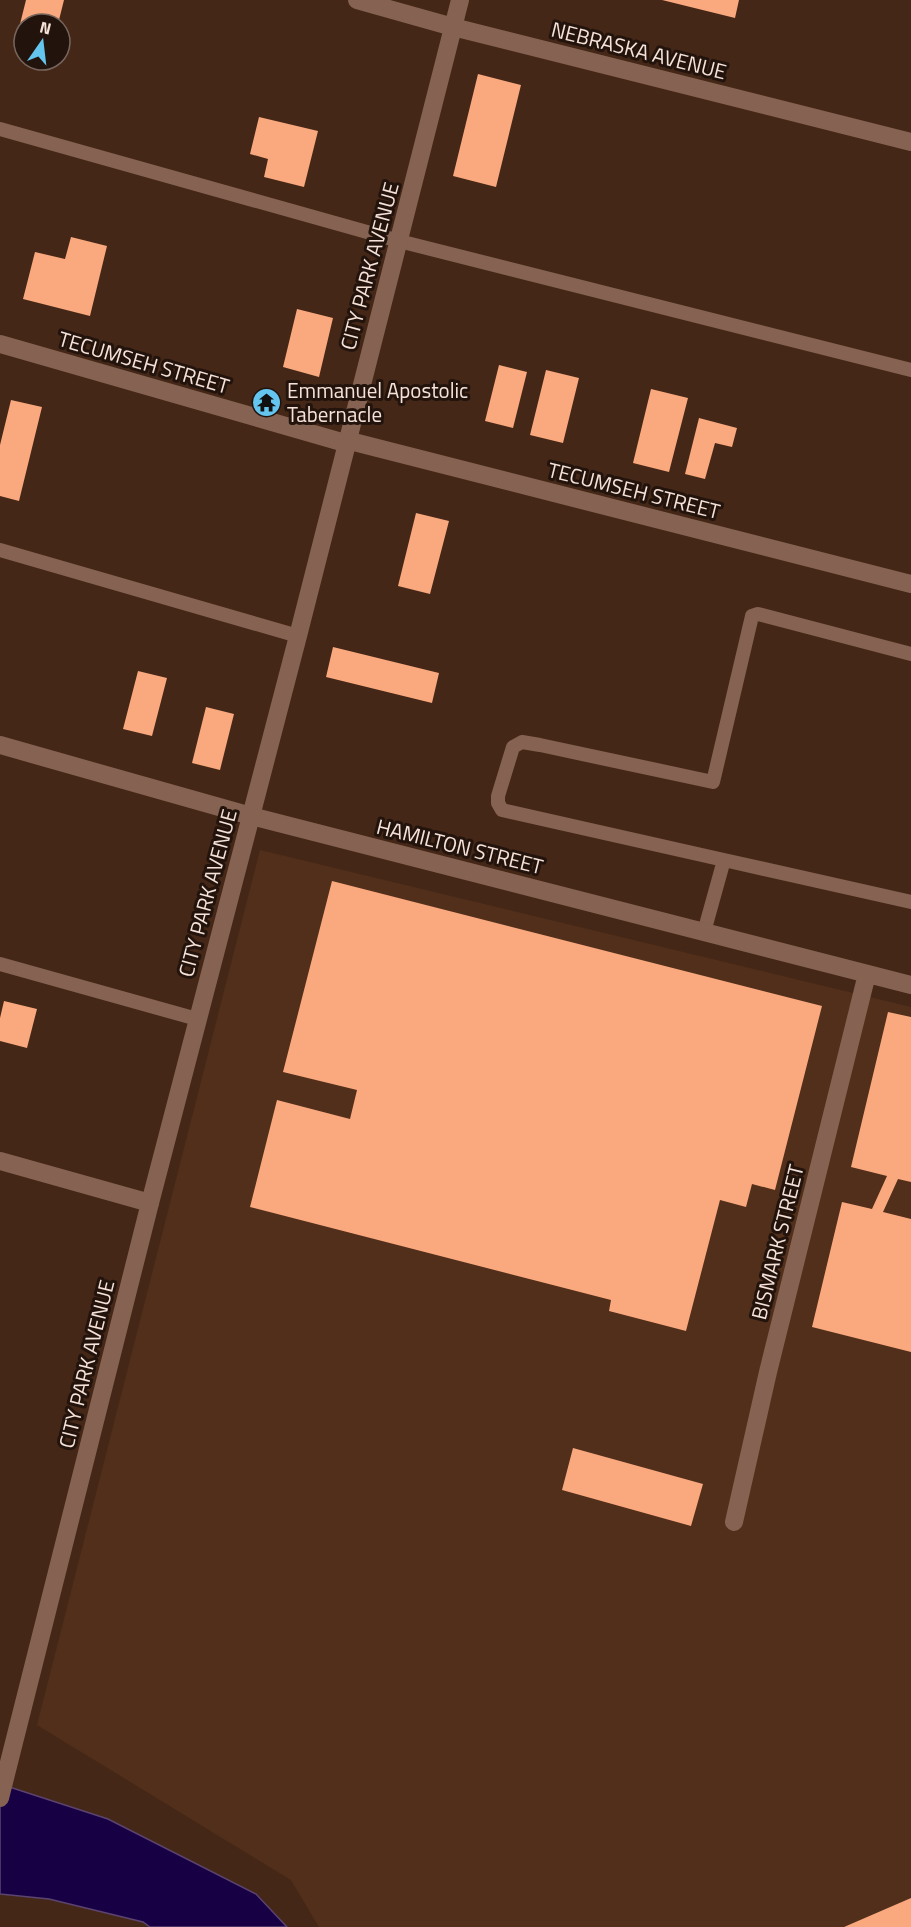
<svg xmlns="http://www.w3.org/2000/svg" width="911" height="1927" font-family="'Titillium Web',sans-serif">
  <rect width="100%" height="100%" fill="#452717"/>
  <!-- built -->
  <path fill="#522f1b" d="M 260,850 L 911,1007 L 911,1927 L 319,1927 L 291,1880 L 37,1725 Z"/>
  <!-- water -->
  <path fill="#180044" stroke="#5b4470" stroke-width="1.5" d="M 0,1784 L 108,1819 L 256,1894 L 287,1927 L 150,1927 L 143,1922 L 49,1899 L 0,1894 Z"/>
  <!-- building -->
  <path fill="#faa87d" d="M 26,0 L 64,0 L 58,24 L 24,24 L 24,42 L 16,40 Z
    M 662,0 L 739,0 L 735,18 Z
    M 478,74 L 521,85 L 496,187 L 453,176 Z
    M 259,117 L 318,131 L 304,187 L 264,177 L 268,159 L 250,154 Z
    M 71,237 L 107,246 L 90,316 L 23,299 L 35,252 L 65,259 Z
    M 297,309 L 333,318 L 319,377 L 283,367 Z
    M 499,365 L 527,372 L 513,428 L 485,421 Z
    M 546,370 L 579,378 L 563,443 L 530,435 Z
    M 651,389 L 688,398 L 669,472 L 633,463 Z
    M 11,400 L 42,407 L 19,501 L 0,496 L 0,445 Z
    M 699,418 L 737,428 L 732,447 L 715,443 L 705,479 L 685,474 Z
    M 416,513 L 449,521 L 430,594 L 398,586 Z
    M 333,647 L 439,673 L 432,703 L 326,677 Z
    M 138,671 L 167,678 L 152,736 L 123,729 Z
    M 206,707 L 234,714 L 220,770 L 192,763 Z
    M 332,881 L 822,1006 L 775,1190 L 752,1184 L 746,1207 L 720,1200 L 686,1331 L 609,1311 L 611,1300 L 250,1207 L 277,1100 L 350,1119 L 357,1090 L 283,1072 Z
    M 4,1001 L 37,1009 L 27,1048 L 0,1041 L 0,1018 Z
    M 888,1012 L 911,1017 L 911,1182 L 898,1179 L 883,1212 L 911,1219 L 911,1352 L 812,1327 L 842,1202 L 872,1209 L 887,1176 L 851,1167 Z
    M 573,1448 L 703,1484 L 691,1526 L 562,1490 Z
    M 911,1898 L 911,1927 L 844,1927 Z"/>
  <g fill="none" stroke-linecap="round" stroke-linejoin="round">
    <!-- lane -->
    <path stroke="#856251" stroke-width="14" d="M 0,129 L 399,241 L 911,370
      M 0,550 L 298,636
      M 724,860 L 911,902
      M 704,932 L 724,860 L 502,810 L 498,803 L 498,796 L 513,747 L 522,742 L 540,745 L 713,782 L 752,616 L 758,614 L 911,654
      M 0,964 L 197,1019"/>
    <!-- street -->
    <path stroke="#856251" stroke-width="18" d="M 0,344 L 345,443
      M 346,440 L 911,584
      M 0,745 L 251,816 L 911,985
      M 0,1161 L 150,1203
      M 734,1522 L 768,1372 L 867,974"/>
    <!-- secondary -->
    <path stroke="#856251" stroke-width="18" d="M 357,0 L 453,27 L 911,142
      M 0,1798 L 150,1203 L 298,636 L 460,0"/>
  </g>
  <!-- icons -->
  <defs>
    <symbol id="temple-disc" viewBox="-11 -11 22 22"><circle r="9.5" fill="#64c5ee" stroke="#22140d"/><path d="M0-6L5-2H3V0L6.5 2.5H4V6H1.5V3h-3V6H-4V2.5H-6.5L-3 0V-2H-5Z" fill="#111"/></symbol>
  </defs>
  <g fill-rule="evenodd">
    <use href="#temple-disc" x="250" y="386" width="33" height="33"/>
  </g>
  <g text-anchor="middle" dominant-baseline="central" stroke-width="6" stroke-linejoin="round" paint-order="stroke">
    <!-- street labels -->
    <g font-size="21" fill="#f6e2d8" stroke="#22140d">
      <text transform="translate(639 50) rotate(14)">NEBRASKA AVENUE</text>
      <text transform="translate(369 266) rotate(-75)">CITY PARK AVENUE</text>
      <text transform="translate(144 362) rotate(16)">TECUMSEH STREET</text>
      <text transform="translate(634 490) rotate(14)">TECUMSEH STREET</text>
      <text transform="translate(460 846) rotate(14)">HAMILTON STREET</text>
      <text transform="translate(207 893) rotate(-75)">CITY PARK AVENUE</text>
      <text transform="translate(777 1242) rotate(-76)">BISMARK STREET</text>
      <text transform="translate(86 1364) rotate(-76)">CITY PARK AVENUE</text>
    </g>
    <!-- poi labels -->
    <g font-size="21" fill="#f6e2d8" stroke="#22140d" text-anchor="start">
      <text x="287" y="390">Emmanuel Apostolic<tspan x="287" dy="24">Tabernacle</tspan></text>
    </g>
  </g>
  <!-- north arrow -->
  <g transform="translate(42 42) rotate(14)"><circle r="28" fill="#22140d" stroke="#77665e" stroke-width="1.5"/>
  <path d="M0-4.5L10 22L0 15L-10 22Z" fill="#64c5ee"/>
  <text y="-9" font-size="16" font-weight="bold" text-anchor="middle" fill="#f6e2d8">N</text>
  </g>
</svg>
